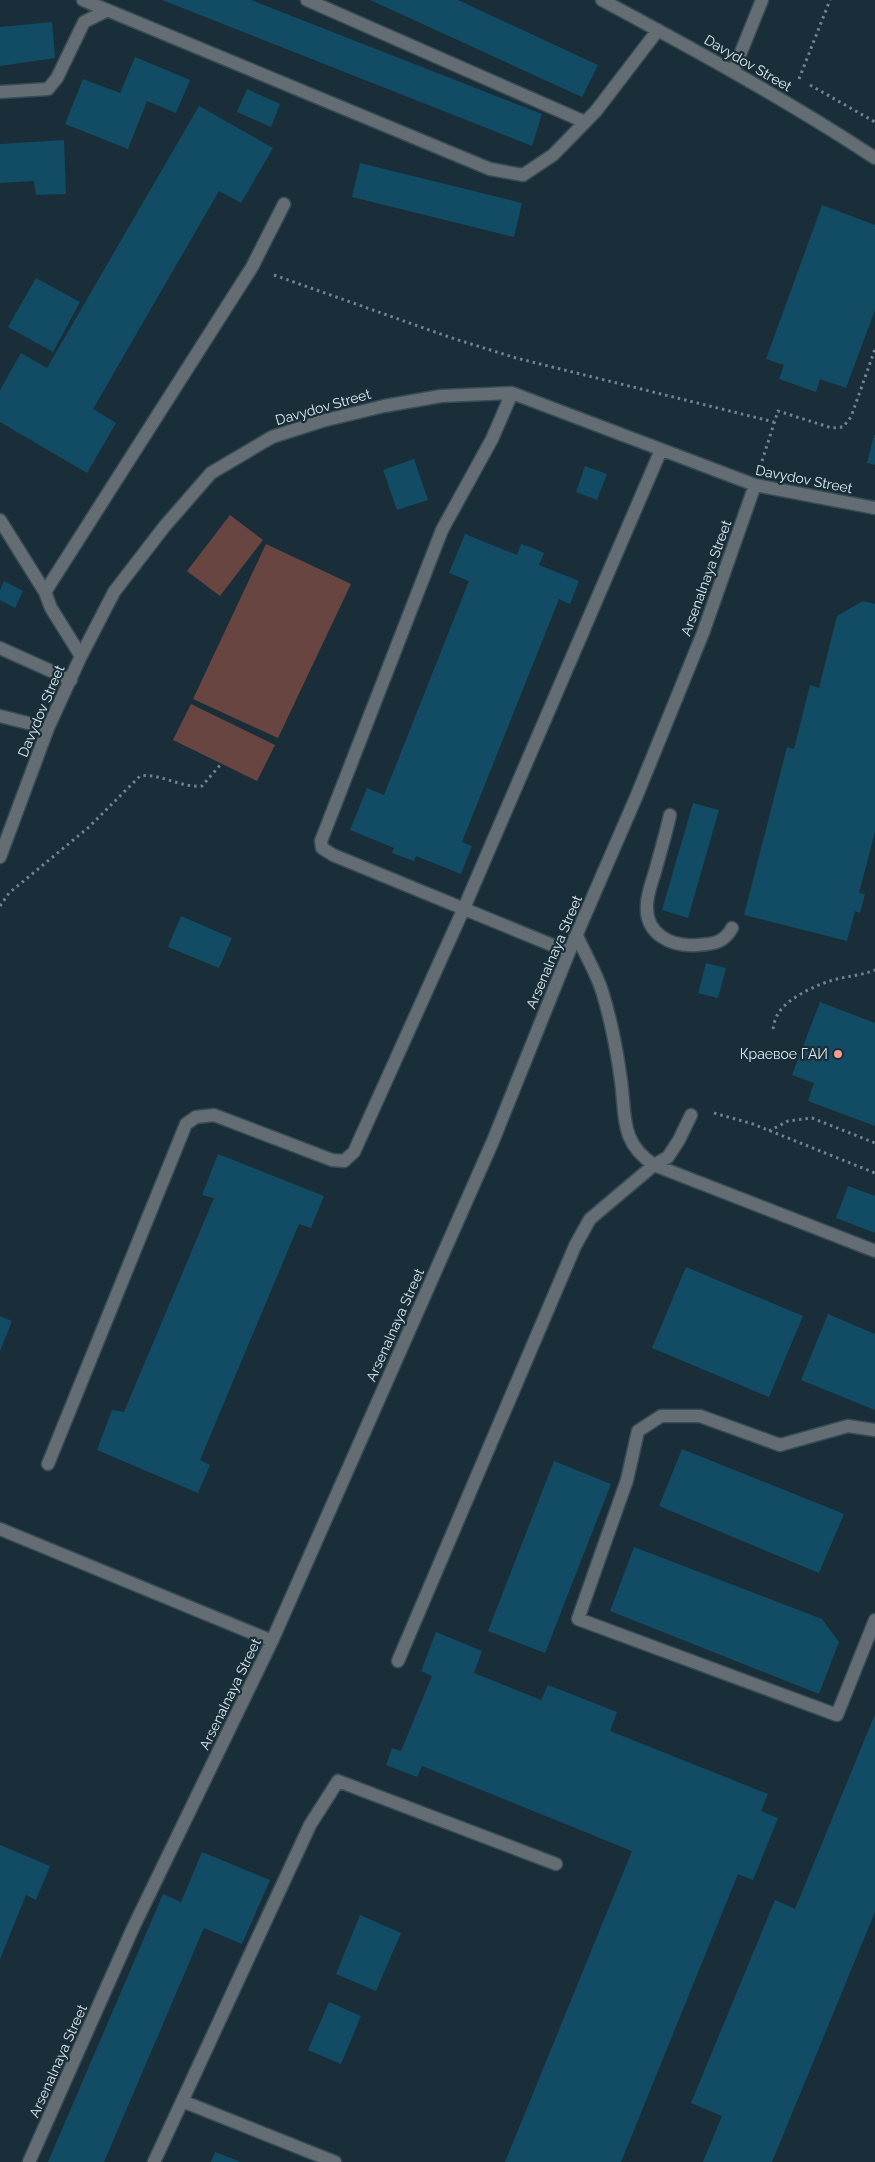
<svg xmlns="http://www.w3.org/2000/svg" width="875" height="2162" font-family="Raleway,sans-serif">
  <rect width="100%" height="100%" fill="#192e38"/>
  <!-- pitch -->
  <path fill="#684541" d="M 230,515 L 263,540 L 220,596 L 187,571 Z
    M 266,544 L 351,584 L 278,738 L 193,699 Z
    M 191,704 L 275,745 L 257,781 L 173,740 Z"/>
  <!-- building -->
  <path fill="#124c64" d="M 162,0 L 251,0 L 542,114 L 532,146 Z
    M 370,0 L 458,0 L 598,65 L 582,97 Z
    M 52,22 L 55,58 L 0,66 L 0,27 Z
    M 135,57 L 190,80 L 176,113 L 147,101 L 128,149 L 65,124 L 83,79 L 120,93 Z
    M 247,89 L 280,104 L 271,127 L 237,112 Z
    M 199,106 L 273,148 L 241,203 L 219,191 L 93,409 L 116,423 L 87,473 L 0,422 L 0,390 L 21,353 L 47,368 Z
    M 64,140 L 66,194 L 36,195 L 34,181 L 0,183 L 0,144 Z
    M 360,163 L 522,203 L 514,237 L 352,197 Z
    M 822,205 L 875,225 L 875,310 L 846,388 L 820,379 L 816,392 L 779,379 L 784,365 L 766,359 Z
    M 36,278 L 80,302 L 53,352 L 8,327 Z
    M 874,435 L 875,435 L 875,465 L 867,463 Z
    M 414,459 L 428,500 L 397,510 L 383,470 Z
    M 585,466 L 607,474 L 597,500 L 576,492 Z
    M 465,534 L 517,555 L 521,544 L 533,548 L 544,553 L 539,565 L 579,581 L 570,604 L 559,599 L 462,842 L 472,846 L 461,874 L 416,856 L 414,861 L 392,853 L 394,848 L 350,830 L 367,788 L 384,795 L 469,581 L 449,573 Z
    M 4,581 L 23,591 L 15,608 L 0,600 L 0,590 Z
    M 863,601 L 875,604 L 875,832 L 859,893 L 865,894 L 860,913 L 855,911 L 847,941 L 744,915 L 787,747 L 794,749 L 810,685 L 819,688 L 837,616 Z
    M 693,803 L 719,810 L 688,918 L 662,910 Z
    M 181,916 L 232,938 L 219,968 L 168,947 Z
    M 706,963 L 726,968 L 718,998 L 698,993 Z
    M 820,1002 L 875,1023 L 875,1126 L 808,1101 L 814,1083 L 792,1075 Z
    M 218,1154 L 324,1196 L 311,1228 L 299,1224 L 200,1460 L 210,1465 L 198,1493 L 97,1450 L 112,1410 L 124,1412 L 214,1198 L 202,1195 Z
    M 848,1186 L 875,1196 L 875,1233 L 836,1218 Z
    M 686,1267 L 803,1316 L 769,1397 L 652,1348 Z
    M 828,1314 L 875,1334 L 875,1410 L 801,1380 Z
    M 0,1316 L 12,1321 L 0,1351 Z
    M 682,1449 L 844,1514 L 819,1573 L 659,1506 Z
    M 554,1461 L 611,1484 L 545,1653 L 488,1631 Z
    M 634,1547 L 822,1619 L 839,1642 L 819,1694 L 610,1611 Z
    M 436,1632 L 482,1651 L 474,1673 L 541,1700 L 548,1685 L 617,1712 L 610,1731 L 768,1794 L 761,1811 L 778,1818 L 753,1880 L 738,1874 L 621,2162 L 505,2162 L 632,1851 L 422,1766 L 417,1777 L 386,1765 L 392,1748 L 401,1751 L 432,1676 L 421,1671 Z
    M 875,1714 L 875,1912 L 772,2162 L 703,2162 L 722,2116 L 691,2103 L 775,1900 L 795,1909 Z
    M 0,1845 L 50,1866 L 36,1900 L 26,1895 L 0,1959 Z
    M 202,1852 L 270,1880 L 242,1944 L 204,1928 L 104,2162 L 48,2162 L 163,1894 L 181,1902 Z
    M 360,1915 L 401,1933 L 376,1991 L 336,1974 Z
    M 329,2002 L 361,2016 L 341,2064 L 308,2050 Z
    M 215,2152 L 241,2162 L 211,2162 Z"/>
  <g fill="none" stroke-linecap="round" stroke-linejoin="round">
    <defs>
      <path id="minor" d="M 83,0 L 490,169 L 523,175 L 553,155 L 596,111 L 658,30
        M 307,0 L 585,122
        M 602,0 C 695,50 787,100 875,158
        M 733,72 L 762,0
        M 0,92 L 48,89 L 57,78 L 84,22 L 108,10
        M 512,393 L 492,439 L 442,530 L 321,841 L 322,848 L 333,855 L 569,952
        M 0,520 L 45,592 L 51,608 L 81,656
        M 45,592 L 252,267 L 284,204
        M 0,648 L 71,680
        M 0,716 L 48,728
        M 670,815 C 666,833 661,850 656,868 C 653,880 647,893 647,905 C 645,934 671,947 697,945 C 713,944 724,943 732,928
        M 0,857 L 48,728 L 81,656 L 114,592 L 164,527 L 211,473 L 272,437 L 322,421 L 384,406 L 441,396 L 512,393 L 755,485 L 875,508
        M 577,936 C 585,954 596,972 602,991 C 611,1020 617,1051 621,1081 C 626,1118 620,1142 654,1165 L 875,1251
        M 875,1430 L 848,1426 L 780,1445 L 700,1416 L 661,1416 L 638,1431 L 627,1480 L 578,1619 L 837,1715 L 875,1620
        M 48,1464 L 186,1124 L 196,1117 L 214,1115 L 332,1160 L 344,1161 L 354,1152 L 464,908 L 661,450
        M 0,1529 L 272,1641
        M 398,1661 L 575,1246 L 590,1219 L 654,1165 L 668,1157 L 679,1140 L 691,1115
        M 182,2101 L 335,2162
        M 29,2162 L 133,1928 L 272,1641 L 493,1141 L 569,952 L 637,795 L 703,633 L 755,485
        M 154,2162 L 310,1825 L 338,1781 L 556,1864"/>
    </defs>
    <!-- minor casing -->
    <use href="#minor" stroke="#394c56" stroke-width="15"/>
    <!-- path -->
    <path stroke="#72838c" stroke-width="3" stroke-dasharray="2.5 4" stroke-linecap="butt" d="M 799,79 L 830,0
      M 810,85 L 875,122
      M 274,275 L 452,338 L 516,358 L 774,422
      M 762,461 L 778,411 L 832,428 L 843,427 L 851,417 L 875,349
      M 0,906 L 9,893 L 89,827 L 140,776 C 161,773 180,788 202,786 L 221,764
      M 773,1029 C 774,1024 775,1018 778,1014 C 786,999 814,986 830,981 C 845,976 860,976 875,970
      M 714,1113 L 753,1124 L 875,1173
      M 769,1131 L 788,1121 L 812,1118 L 875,1143"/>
    <!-- minor -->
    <use href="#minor" stroke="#636d73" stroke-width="12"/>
  </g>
  <!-- markers -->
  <circle fill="#f59c92" stroke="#192e38" stroke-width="2" cx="838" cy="1054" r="5"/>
  <g text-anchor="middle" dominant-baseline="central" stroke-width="4.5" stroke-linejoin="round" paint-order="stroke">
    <!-- street labels -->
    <g font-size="14" fill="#dfebf2" stroke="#192e38">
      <text transform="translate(748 63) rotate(30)">Davydov Street</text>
      <text transform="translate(323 407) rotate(-16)">Davydov Street</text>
      <text transform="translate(804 479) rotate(11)">Davydov Street</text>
      <text transform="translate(706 578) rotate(-70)">Arsenalnaya Street</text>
      <text transform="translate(41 711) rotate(-67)">Davydov Street</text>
      <text transform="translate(554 952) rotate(-67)">Arsenalnaya Street</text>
      <text transform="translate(395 1325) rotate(-66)">Arsenalnaya Street</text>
      <text transform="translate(230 1694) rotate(-64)">Arsenalnaya Street</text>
      <text transform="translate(58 2061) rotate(-66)">Arsenalnaya Street</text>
    </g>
    <!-- poi labels -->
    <g font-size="14" fill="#dfebf2" stroke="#192e38" text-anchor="end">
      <text x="828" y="1054">Краевое ГАИ</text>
    </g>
  </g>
</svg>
